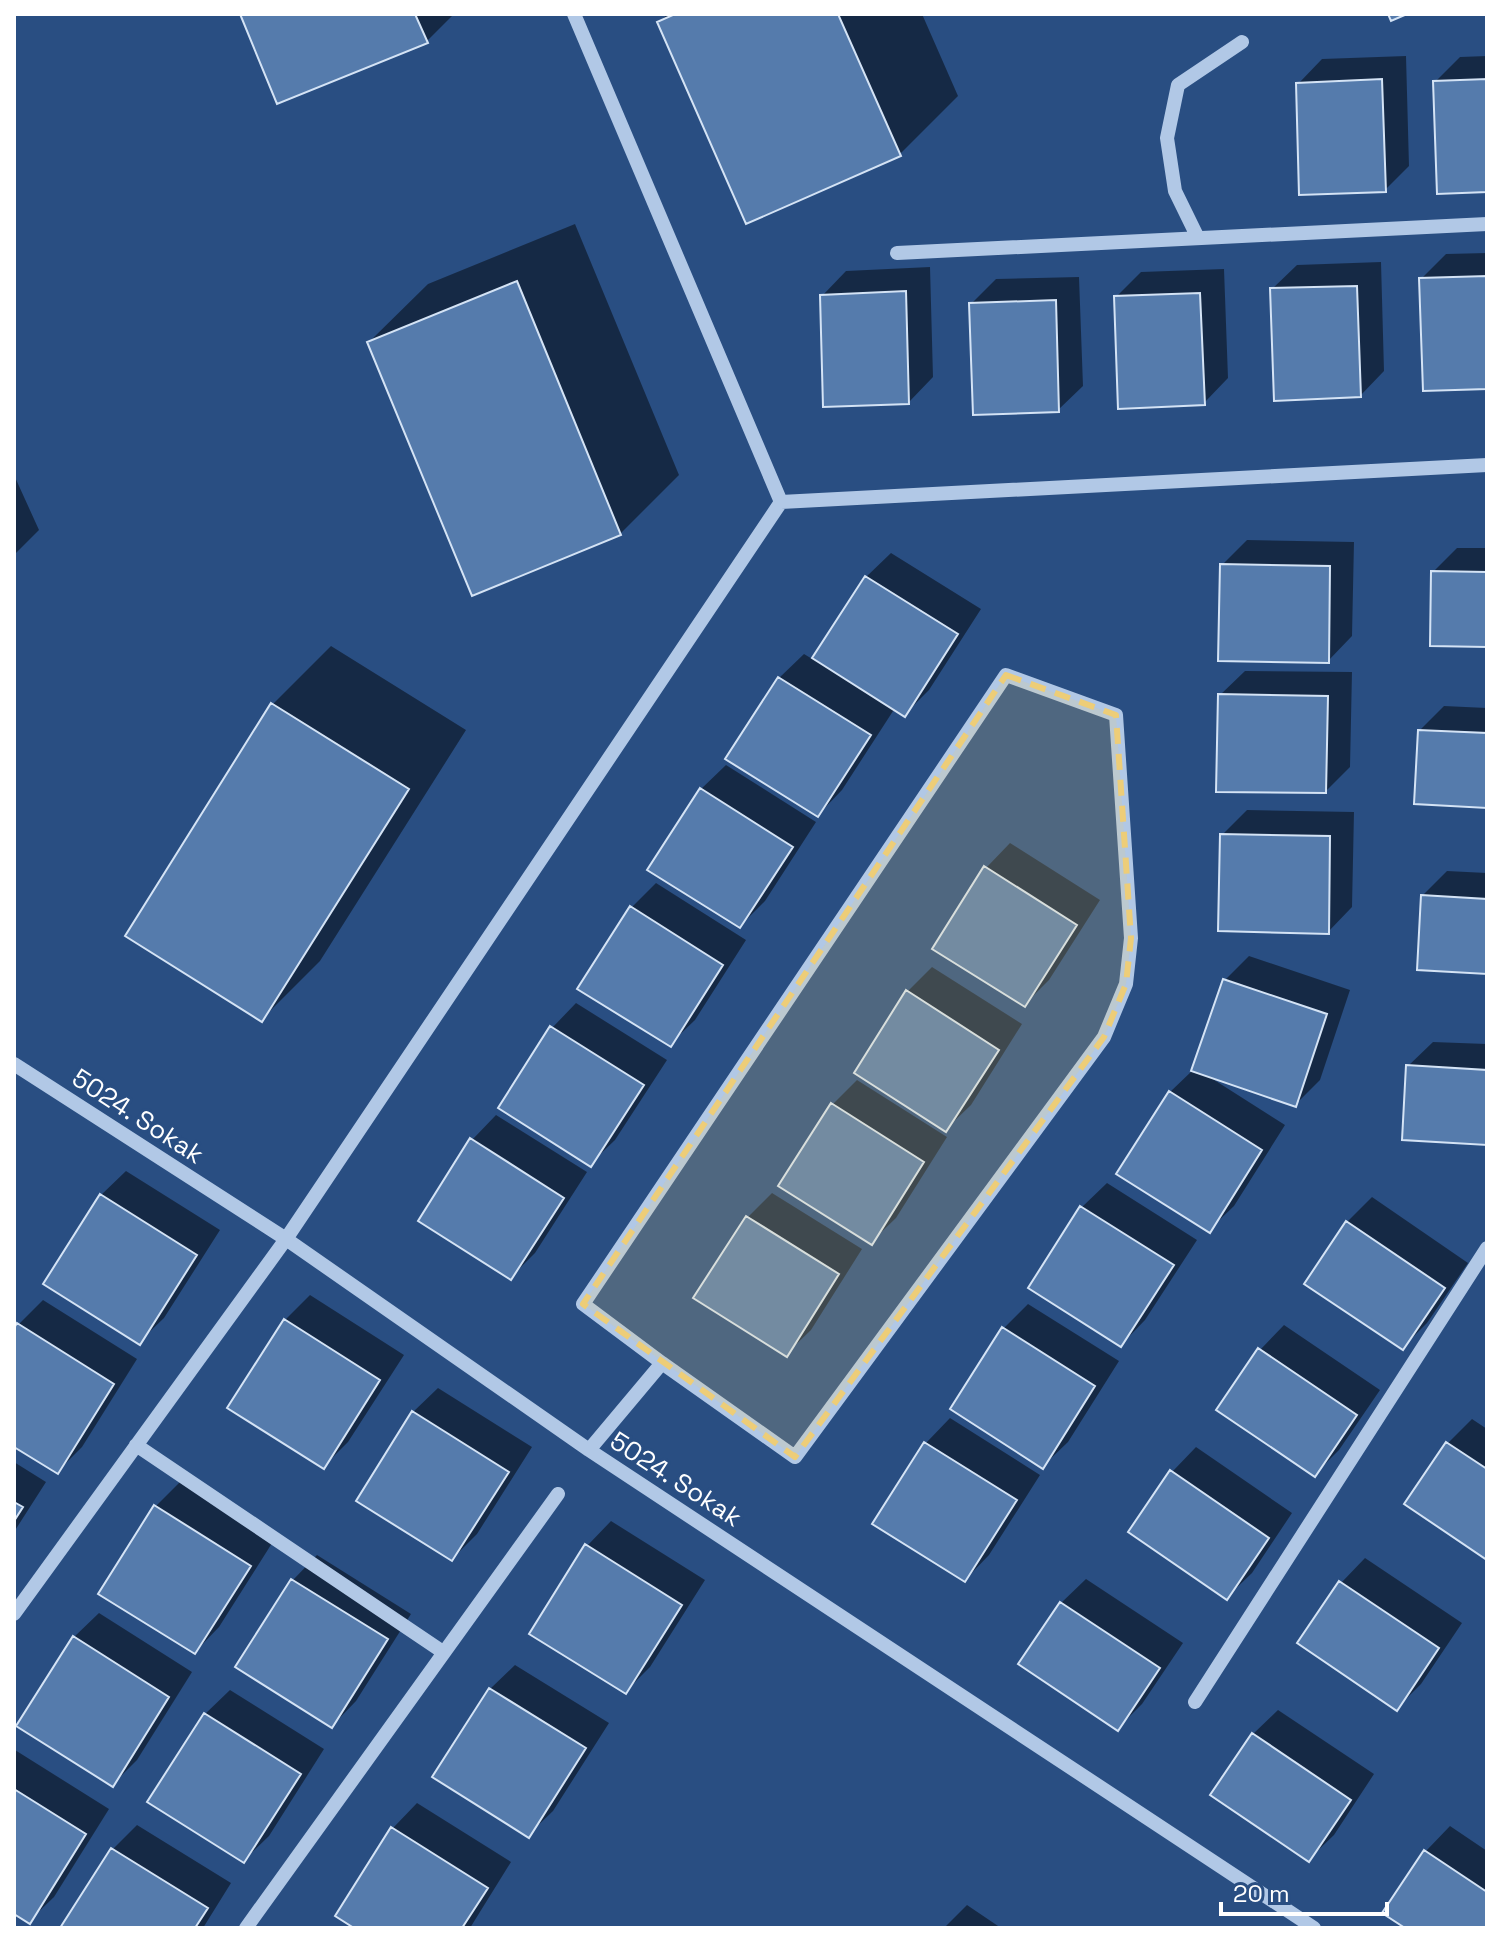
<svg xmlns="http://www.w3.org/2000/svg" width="1501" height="1942" font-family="'Space Grotesk',sans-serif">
  <rect width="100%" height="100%" fill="#294e82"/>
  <!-- shadow -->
  <path fill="#0007" d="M 242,14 L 454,14 L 426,42 Z
    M 668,14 L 922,14 L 958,96 L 900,154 L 659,22 Z
    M 1406,56 L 1409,166 L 1385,190 L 1298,84 L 1322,59 Z
    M 1487,56 L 1487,190 L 1435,82 L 1460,57 Z
    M 575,224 L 679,475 L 620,534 L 369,342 L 428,284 Z
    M 1487,253 L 1487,387 L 1421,279 L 1446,254 Z
    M 1381,262 L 1384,371 L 1360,396 L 1272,289 L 1297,265 Z
    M 930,267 L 933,377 L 909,402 L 822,296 L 846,271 Z
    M 1224,269 L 1228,378 L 1204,403 L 1116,297 L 1141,272 Z
    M 1079,277 L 1083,386 L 1058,410 L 971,304 L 996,279 Z
    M 14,475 L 39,530 L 14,555 Z
    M 1247,540 L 1354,542 L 1352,636 L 1328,661 L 1222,565 Z
    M 1457,548 L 1487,548 L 1487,645 L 1433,572 Z
    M 891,553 L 981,609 L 929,690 L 905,714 L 895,708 L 842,790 L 818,815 L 779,678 L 804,654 L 814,660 L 866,577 Z
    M 331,646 L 466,730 L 320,961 L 262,1019 L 128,935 L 273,704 Z
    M 1245,671 L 1352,672 L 1350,767 L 1326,791 L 1220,695 Z
    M 1444,706 L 1487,708 L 1487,806 L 1420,730 Z
    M 726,765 L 816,822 L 765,901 L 740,926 L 701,789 Z
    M 1247,810 L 1354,812 L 1352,907 L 1328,932 L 1222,835 Z
    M 1010,843 L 1100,900 L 1049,980 L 1025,1004 L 986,868 Z
    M 1447,871 L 1487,873 L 1487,972 L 1422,896 Z
    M 656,883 L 746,940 L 695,1020 L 670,1044 L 632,907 Z
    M 1249,956 L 1350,990 L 1320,1080 L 1295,1105 L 1208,1076 L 1285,1125 L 1234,1206 L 1209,1230 L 1170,1092 L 1194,1069 L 1225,980 Z
    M 932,967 L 1022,1024 L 971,1105 L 946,1129 L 907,992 Z
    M 576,1003 L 667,1060 L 615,1140 L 590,1164 L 552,1028 Z
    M 1433,1042 L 1487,1044 L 1487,1143 L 1408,1066 Z
    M 857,1080 L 947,1137 L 896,1218 L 871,1242 L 833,1104 Z
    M 496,1115 L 587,1172 L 535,1253 L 511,1277 L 472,1140 Z
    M 126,1171 L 220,1230 L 164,1318 L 139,1342 L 101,1195 Z
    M 1107,1183 L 1197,1240 L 1145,1320 L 1121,1345 L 1031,1288 L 1082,1207 Z
    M 772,1193 L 862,1249 L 811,1330 L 786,1354 L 748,1217 Z
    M 1372,1197 L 1468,1263 L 1427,1323 L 1402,1348 L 1347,1222 Z
    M 310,1295 L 404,1355 L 348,1442 L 324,1466 L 285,1320 Z
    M 43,1300 L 137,1359 L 82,1447 L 57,1472 L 14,1444 L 14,1332 L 18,1325 Z
    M 1028,1304 L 1119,1361 L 1068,1442 L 1043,1466 L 1004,1328 Z
    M 1284,1325 L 1380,1390 L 1339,1450 L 1315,1474 L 1260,1350 Z
    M 438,1388 L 532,1447 L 477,1534 L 452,1559 L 413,1412 Z
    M 950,1418 L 1040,1475 L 989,1555 L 965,1580 L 874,1523 L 926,1443 Z
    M 1472,1419 L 1487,1429 L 1487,1558 L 1407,1503 L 1448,1443 Z
    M 1196,1447 L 1292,1513 L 1252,1573 L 1227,1597 L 1172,1472 Z
    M 14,1462 L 46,1482 L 14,1532 Z
    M 181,1481 L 274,1540 L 219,1627 L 195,1652 L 101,1594 L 156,1506 Z
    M 611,1521 L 705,1580 L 650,1667 L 625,1692 L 587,1546 Z
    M 317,1555 L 411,1614 L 356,1701 L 332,1726 L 238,1667 L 293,1580 Z
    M 1365,1558 L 1462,1623 L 1421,1684 L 1397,1708 L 1341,1583 Z
    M 1086,1579 L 1183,1643 L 1142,1704 L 1117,1729 L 1061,1603 Z
    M 99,1613 L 192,1672 L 137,1760 L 113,1784 L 74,1637 Z
    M 515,1665 L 609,1723 L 553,1811 L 528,1835 L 490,1689 Z
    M 230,1690 L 324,1749 L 269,1836 L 244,1860 L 205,1714 Z
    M 1278,1710 L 1374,1774 L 1334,1835 L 1309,1859 L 1253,1734 Z
    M 15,1750 L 109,1809 L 54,1897 L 29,1921 L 14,1911 Z
    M 417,1803 L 511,1862 L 470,1928 L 358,1928 L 338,1916 L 393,1828 Z
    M 137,1825 L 231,1883 L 203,1928 L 63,1928 L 113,1849 Z
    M 1450,1826 L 1487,1851 L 1487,1928 L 1409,1928 L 1385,1912 L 1426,1851 Z
    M 967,1905 L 1001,1928 L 944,1928 Z"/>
  <!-- building -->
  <path fill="#557bac" stroke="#d4e3f5" stroke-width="2" d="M 240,14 L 415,14 L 428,43 L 277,104 Z
    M 675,14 L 838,14 L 901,156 L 746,224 L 657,22 Z
    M 1388,14 L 1407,14 L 1391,21 Z
    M 1382,79 L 1386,192 L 1299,195 L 1296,83 Z
    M 1487,79 L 1487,192 L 1437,194 L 1433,81 Z
    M 1487,276 L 1487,389 L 1423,391 L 1419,278 Z
    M 517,281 L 621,535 L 472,596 L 367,342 Z
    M 1357,286 L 1361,397 L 1274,401 L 1270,288 Z
    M 906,291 L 909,404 L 823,407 L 820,295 Z
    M 1200,293 L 1205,405 L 1118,409 L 1114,296 Z
    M 1056,300 L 1059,412 L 973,415 L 969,303 Z
    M 1220,564 L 1330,566 L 1329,663 L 1218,661 Z
    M 1431,571 L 1487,572 L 1487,647 L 1430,646 Z
    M 865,576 L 958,634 L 905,717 L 812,658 Z
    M 778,677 L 871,735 L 818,817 L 725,759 Z
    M 1218,694 L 1328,696 L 1326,793 L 1216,792 Z
    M 271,703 L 409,789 L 262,1022 L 125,936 Z
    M 1418,730 L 1487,733 L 1487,808 L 1414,804 Z
    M 700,788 L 793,847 L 740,928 L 647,870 Z
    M 1220,834 L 1330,836 L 1329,934 L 1218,931 Z
    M 984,866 L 1077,925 L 1025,1007 L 932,949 Z
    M 1421,895 L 1487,899 L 1487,974 L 1417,970 Z
    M 630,906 L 723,965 L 671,1047 L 577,989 Z
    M 1223,979 L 1327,1014 L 1296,1107 L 1191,1071 Z
    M 906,990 L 999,1050 L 946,1132 L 854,1073 Z
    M 550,1026 L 644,1085 L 591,1167 L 498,1108 Z
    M 1406,1065 L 1487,1070 L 1487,1145 L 1402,1140 Z
    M 1169,1091 L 1262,1150 L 1210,1233 L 1116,1174 Z
    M 831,1103 L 924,1162 L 872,1245 L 778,1186 Z
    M 470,1138 L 564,1198 L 511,1280 L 418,1221 Z
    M 100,1194 L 197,1255 L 140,1345 L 43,1284 Z
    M 1080,1206 L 1174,1265 L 1121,1347 L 1028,1288 Z
    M 746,1216 L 839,1274 L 787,1357 L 693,1298 Z
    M 1346,1221 L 1445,1288 L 1403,1350 L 1304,1284 Z
    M 284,1319 L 380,1380 L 324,1469 L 227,1408 Z
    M 17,1323 L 114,1384 L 58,1474 L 14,1447 L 14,1328 Z
    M 1002,1327 L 1095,1386 L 1043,1469 L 950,1409 Z
    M 1258,1348 L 1357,1415 L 1315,1477 L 1216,1410 Z
    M 412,1411 L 509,1472 L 452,1561 L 356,1501 Z
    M 924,1442 L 1017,1500 L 965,1582 L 872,1524 Z
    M 1446,1442 L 1487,1469 L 1487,1560 L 1404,1504 Z
    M 1170,1470 L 1269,1538 L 1227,1600 L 1128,1532 Z
    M 14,1502 L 23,1507 L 14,1521 Z
    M 154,1505 L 251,1566 L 195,1654 L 98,1594 Z
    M 585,1544 L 682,1605 L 626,1694 L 529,1634 Z
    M 291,1579 L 388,1639 L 332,1728 L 235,1667 Z
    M 1339,1581 L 1439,1648 L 1397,1711 L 1297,1643 Z
    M 1060,1602 L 1160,1668 L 1118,1731 L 1018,1664 Z
    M 73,1636 L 169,1697 L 113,1787 L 16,1726 Z
    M 489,1688 L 586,1748 L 529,1838 L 432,1777 Z
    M 204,1713 L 301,1774 L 244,1863 L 147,1802 Z
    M 1252,1733 L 1351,1800 L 1309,1862 L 1210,1795 Z
    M 14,1789 L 86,1834 L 30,1924 L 14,1914 Z
    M 391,1827 L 488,1888 L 462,1928 L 354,1928 L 335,1916 Z
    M 111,1848 L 208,1908 L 195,1928 L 60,1928 Z
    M 1424,1850 L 1487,1892 L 1487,1928 L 1405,1928 L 1382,1913 Z"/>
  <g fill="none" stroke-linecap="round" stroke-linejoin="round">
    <!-- minor -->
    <path stroke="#b1c8e6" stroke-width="14" d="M 574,14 L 781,502 L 1487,465
      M 1198,238 L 1175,191 L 1167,138 L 1178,85 L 1242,42
      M 897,253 L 1487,224
      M 14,1064 L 286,1239 L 589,1450 L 1314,1928
      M 136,1445 L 443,1652
      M 589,1450 L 662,1363 L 583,1304 L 1006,675 L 1116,715 L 1131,938 L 1126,984 L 1104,1037 L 795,1457 L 662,1363
      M 14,1614 L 286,1239 L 781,502
      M 1195,1702 L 1487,1248
      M 246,1928 L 558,1494"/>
  </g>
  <!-- marked area -->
  <path fill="#edcd78" fill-opacity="0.2" stroke="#edcd78" stroke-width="6" stroke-dasharray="16 10" stroke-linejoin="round" d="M 1006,675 L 1116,715 L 1131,938 L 1126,984 L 1104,1037 L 795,1457 L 583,1304 Z"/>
  <g text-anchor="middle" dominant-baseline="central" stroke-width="6" stroke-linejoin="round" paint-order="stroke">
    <!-- street labels -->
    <g font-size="26" fill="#fff" stroke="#294e82">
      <text transform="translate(138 1116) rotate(33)">5024. Sokak</text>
      <text transform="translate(676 1479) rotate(33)">5024. Sokak</text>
    </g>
  </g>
  <!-- border -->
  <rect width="1501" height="1942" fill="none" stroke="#ffffff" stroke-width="32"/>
  <!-- scale -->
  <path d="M1221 1902v12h166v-12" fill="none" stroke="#ffffff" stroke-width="4"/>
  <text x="1233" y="1902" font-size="24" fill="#ffffff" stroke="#294e82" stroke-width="6" paint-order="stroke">20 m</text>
</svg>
